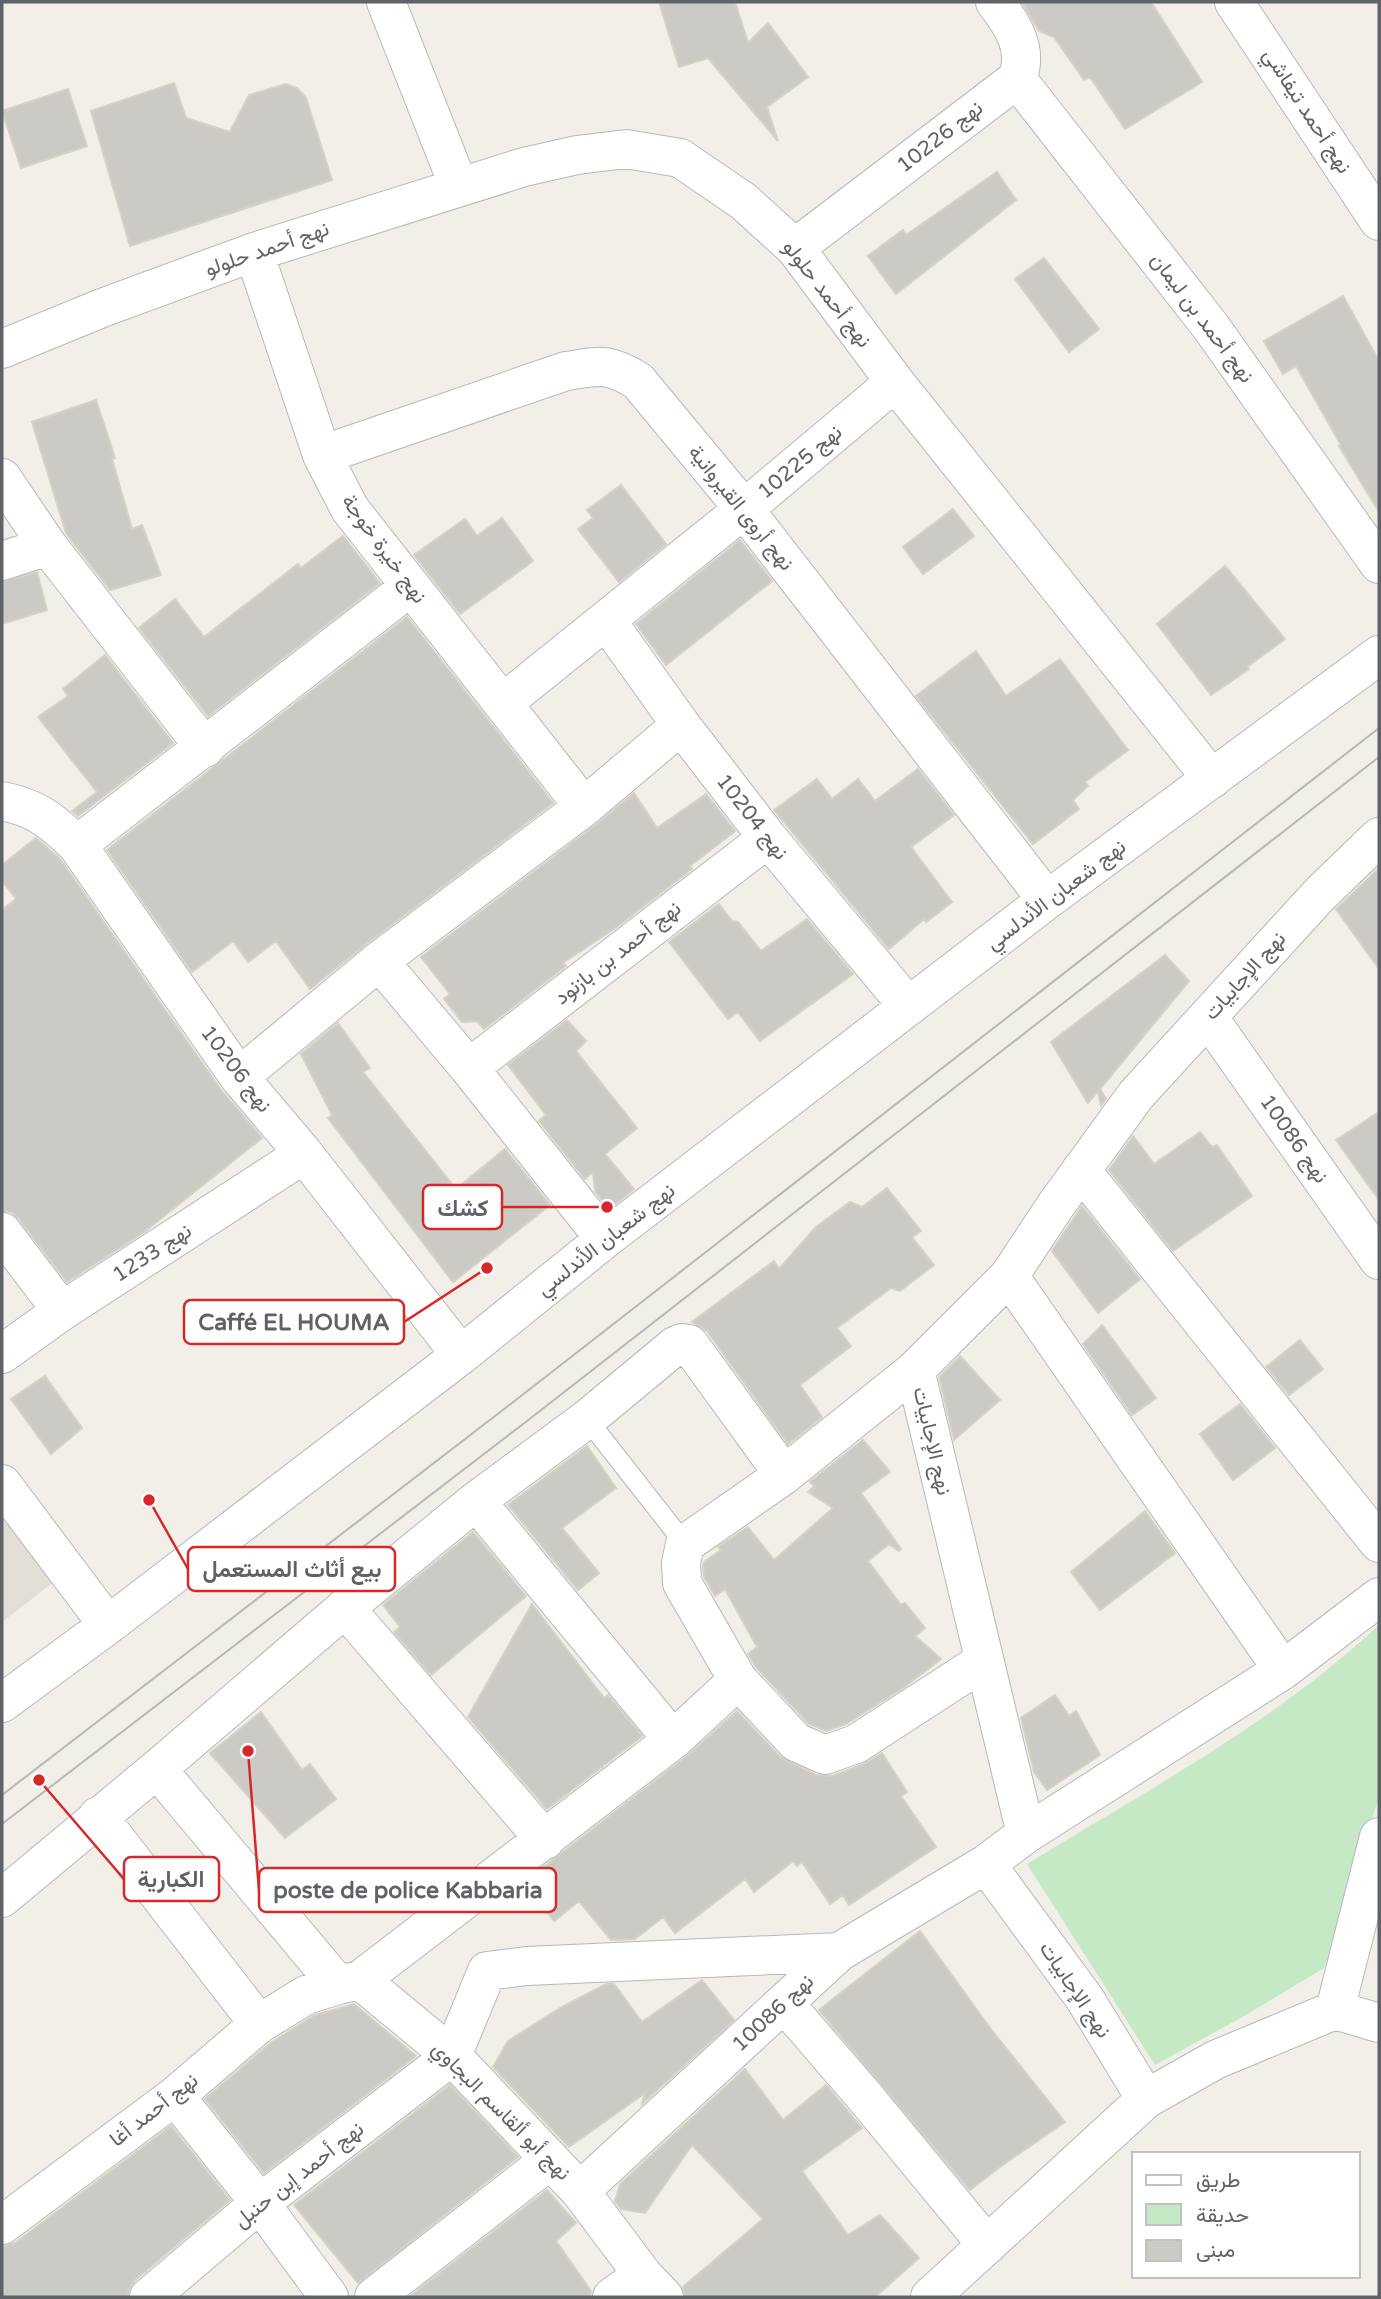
<svg xmlns="http://www.w3.org/2000/svg" width="1381" height="2299" font-family="'Varela Round',Vazirmatn,sans-serif">
  <rect width="100%" height="100%" fill="#f1efe8"/>
  <!-- education -->
  <path fill="#e1ded6" d="M 2,1501 L 60,1577 L 2,1622 Z"/>
  <!-- green -->
  <path fill="#c5e8c5" d="M 1379,1625 L 1379,1797 L 1324,1968 L 1246,2015 L 1155,2065 L 1027,1864 C 1148,1790 1275,1722 1379,1625 Z"/>
  <!-- building -->
  <path fill="#cccac5" stroke="#d6d1c6" stroke-width="2" d="M 659,2 L 735,2 L 748,43 L 768,23 L 808,77 L 767,107 L 778,141 L 708,58 L 679,67 Z
    M 1022,2 L 1151,2 L 1202,82 L 1125,129 L 1090,77 L 1084,80 L 1054,37 L 1039,31 Z
    M 174,83 L 186,118 L 230,132 L 249,95 L 286,84 L 297,88 L 306,98 L 332,180 L 130,246 L 91,111 Z
    M 68,89 L 87,146 L 21,168 L 2,111 Z
    M 997,172 L 1016,200 L 896,294 L 868,256 L 903,230 L 906,235 Z
    M 1044,258 L 1099,329 L 1069,352 L 1015,279 Z
    M 1343,296 L 1379,361 L 1379,512 L 1339,446 L 1341,445 L 1296,366 L 1283,374 L 1264,341 Z
    M 96,400 L 115,458 L 112,459 L 132,529 L 142,525 L 161,575 L 110,590 L 66,533 L 32,422 Z
    M 621,485 L 666,544 L 619,582 L 578,529 L 593,518 L 587,510 Z
    M 953,509 L 974,536 L 923,574 L 903,547 Z
    M 502,518 L 533,561 L 460,614 L 414,555 L 465,519 L 477,536 Z
    M 343,536 L 380,583 L 208,716 L 139,628 L 175,599 L 204,637 L 298,564 L 301,568 Z
    M 740,540 L 772,581 L 666,665 L 636,624 Z
    M 1225,566 L 1285,639 L 1247,667 L 1249,669 L 1211,695 L 1157,624 Z
    M 37,572 L 47,610 L 2,624 L 2,582 Z
    M 407,617 L 553,803 L 366,944 L 310,989 L 276,941 L 248,962 L 233,941 L 192,972 L 107,850 Z
    M 976,651 L 1006,696 L 1060,659 L 1128,750 L 1085,782 L 1088,786 L 1073,800 L 1079,809 L 1033,844 L 916,696 Z
    M 105,655 L 173,743 L 78,816 L 72,811 L 97,792 L 38,717 L 68,696 L 63,689 Z
    M 918,769 L 954,815 L 911,847 L 952,902 L 926,922 L 924,919 L 889,949 L 774,810 L 817,779 L 832,799 L 858,779 L 875,801 Z
    M 634,793 L 657,828 L 706,794 L 735,831 L 690,866 L 692,869 L 618,926 L 563,963 L 566,966 L 484,1029 L 477,1021 L 462,1022 L 444,999 L 450,994 L 421,957 L 597,824 Z
    M 36,838 L 60,859 L 221,1090 L 262,1138 L 144,1232 L 67,1282 L 19,1219 L 11,1212 L 2,1211 L 2,910 L 16,899 L 2,881 L 2,865 Z
    M 1379,868 L 1379,969 L 1336,909 Z
    M 719,904 L 732,921 L 738,922 L 761,951 L 807,919 L 853,974 L 760,1041 L 738,1012 L 728,1019 L 669,942 Z
    M 1165,955 L 1189,981 L 1100,1089 L 1106,1099 L 1101,1106 L 1098,1091 L 1088,1103 L 1051,1042 Z
    M 567,1020 L 586,1041 L 576,1051 L 637,1128 L 605,1154 L 634,1189 L 609,1209 L 595,1191 L 593,1172 L 585,1179 L 539,1121 L 546,1115 L 508,1065 Z
    M 338,1023 L 370,1068 L 363,1072 L 456,1189 L 505,1149 L 550,1205 L 453,1282 L 328,1118 L 332,1115 L 301,1054 Z
    M 1379,1112 L 1379,1200 L 1336,1140 Z
    M 1200,1132 L 1212,1147 L 1217,1145 L 1252,1196 L 1173,1251 L 1109,1170 L 1133,1136 L 1154,1164 Z
    M 887,1188 L 921,1231 L 912,1237 L 934,1265 L 900,1291 L 891,1288 L 837,1328 L 851,1346 L 800,1385 L 822,1417 L 788,1444 L 707,1331 L 692,1322 L 774,1261 L 779,1269 L 816,1227 L 850,1202 L 862,1207 Z
    M 1082,1206 L 1140,1279 L 1098,1313 L 1052,1251 Z
    M 1102,1325 L 1156,1398 L 1132,1415 L 1083,1344 Z
    M 1300,1340 L 1323,1369 L 1289,1395 L 1266,1367 Z
    M 960,1356 L 1000,1400 L 954,1440 L 939,1377 Z
    M 45,1376 L 82,1428 L 51,1454 L 11,1399 Z
    M 1240,1404 L 1275,1448 L 1233,1480 L 1200,1434 Z
    M 863,1440 L 890,1472 L 861,1493 L 901,1549 L 899,1551 L 889,1544 L 868,1561 L 901,1605 L 905,1603 L 925,1628 L 915,1636 L 941,1659 L 903,1688 L 846,1724 L 826,1731 L 809,1724 L 756,1667 L 748,1654 L 757,1647 L 725,1589 L 715,1596 L 704,1577 L 703,1565 L 704,1562 L 721,1550 L 718,1547 L 748,1527 L 774,1560 L 833,1508 L 808,1492 L 815,1486 L 810,1482 Z
    M 587,1446 L 616,1488 L 562,1528 L 599,1573 L 578,1590 L 508,1505 Z
    M 1145,1511 L 1175,1553 L 1100,1610 L 1071,1572 Z
    M 473,1532 L 526,1596 L 431,1675 L 394,1632 L 400,1627 L 383,1605 Z
    M 532,1604 L 604,1698 L 608,1695 L 642,1736 L 547,1809 L 468,1717 Z
    M 1055,1695 L 1069,1716 L 1076,1711 L 1100,1755 L 1047,1790 L 1034,1772 L 1021,1718 Z
    M 737,1711 L 780,1757 L 816,1775 L 832,1776 L 864,1764 L 882,1753 L 907,1792 L 901,1796 L 936,1847 L 849,1905 L 843,1895 L 830,1904 L 802,1862 L 797,1866 L 793,1861 L 754,1892 L 745,1879 L 675,1933 L 663,1917 L 635,1939 L 611,1940 L 579,1901 L 554,1921 L 524,1882 L 686,1757 Z
    M 261,1712 L 302,1770 L 310,1764 L 336,1799 L 285,1838 L 210,1753 Z
    M 920,1931 L 990,2028 L 1065,2122 L 1001,2166 L 970,2190 L 819,2010 Z
    M 702,1980 L 734,2020 L 642,2104 L 645,2093 L 569,2147 L 493,2067 L 508,2041 L 560,2008 L 606,1984 L 614,1984 L 642,2022 Z
    M 354,2004 L 416,2056 L 264,2173 L 205,2099 L 272,2042 L 315,2015 Z
    M 745,2069 L 783,2120 L 826,2085 L 862,2128 L 802,2171 L 848,2235 L 880,2215 L 919,2258 L 875,2297 L 685,2297 L 683,2287 L 763,2219 L 692,2145 L 645,2213 L 621,2209 L 615,2201 L 620,2184 Z
    M 450,2085 L 518,2157 L 358,2283 L 294,2205 Z
    M 171,2126 L 230,2200 L 135,2280 L 129,2289 L 128,2297 L 2,2297 L 2,2246 L 15,2243 Z
    M 547,2190 L 576,2223 L 556,2241 L 591,2291 L 590,2297 L 409,2297 Z"/>
  <g fill="none" stroke-linecap="round" stroke-linejoin="round">
    <defs>
      <path id="lane" d="M 587,1419 L 685,1544"/>
      <path id="street" d="M 386,2 L 459,187
        M 1234,2 L 1379,221
        M 1017,79 L 1211,327 L 1379,564
        M 795,248 L 1017,79 C 1029,50 1013,25 995,2
        M 254,252 L 322,455 L 350,509 L 584,807
        M 2,349 L 102,308 L 254,252 L 524,167 L 577,155 L 626,149 L 680,158 L 743,201 L 795,248 L 895,382 L 1212,779
        M 322,455 L 566,371 C 600,366 607,362 638,381 L 744,509 L 1047,900
        M 2,478 L 48,546 L 205,748
        M 2,561 L 48,546
        M 606,620 L 681,725 L 768,838 L 908,1006
        M 503,703 L 744,509 L 895,382
        M 2,801 C 37,808 52,821 77,845 L 239,1077 L 304,1154 L 461,1355
        M 77,845 L 410,587
        M 379,961 L 469,1068 L 605,1239
        M 1208,1017 L 1379,1260
        M 469,1068 L 768,838
        M 239,1077 L 379,961 L 584,807 L 681,725
        M 1081,1170 L 1379,1543
        M 2,1232 L 62,1311
        M 1009,1276 L 1283,1670
        M 2,1354 L 62,1311 L 304,1154
        M 2,1484 L 108,1625
        M 476,1501 L 673,1740
        M 345,1608 L 545,1840
        M 738,1680 L 796,1742 L 825,1755 L 856,1744 L 984,1661
        M 2,1703 L 108,1625 L 461,1355 L 605,1239 L 1047,900 L 1379,655
        M 157,1769 L 338,1985
        M 98,1816 L 259,2024
        M 1026,1834 L 1283,1670 L 1379,1597
        M 2,1898 L 157,1769 L 345,1608 L 476,1501 L 587,1419 L 675,1346 L 682,1343 L 689,1344 L 784,1475
        M 360,1980 L 673,1740 L 738,1680 L 682,1583 L 681,1563 L 685,1544 L 784,1475 L 915,1370
        M 784,2003 L 865,2097 L 987,2245
        M 1335,2010 L 1379,1837
        M 175,2096 L 260,2203 L 329,2297
        M 1146,2099 L 1085,1999 L 986,1864 L 1026,1834 L 915,1370 L 1009,1276 L 1056,1205 L 1136,1095 L 1320,894 L 1379,837
        M 580,2191 L 839,1952 L 986,1864
        M 2,2225 L 175,2096 L 259,2024 L 306,1995 L 338,1985 L 360,1980 L 452,2056 L 580,2191 L 643,2275 L 664,2297
        M 149,2297 L 260,2203 L 452,2056 L 487,1971 L 527,1966 L 839,1952
        M 374,2297 L 550,2160
        M 612,2297 L 643,2275
        M 930,2297 L 1146,2099 L 1215,2060 L 1335,2010 L 1379,2023"/>
    </defs>
    <!-- lane casing -->
    <use href="#lane" stroke="#b5b8bc" stroke-width="21"/>
    <!-- street casing -->
    <use href="#street" stroke="#b5b8bc" stroke-width="40"/>
    <!-- lane -->
    <use href="#lane" stroke="#fff" stroke-width="19"/>
    <!-- street -->
    <use href="#street" stroke="#fff" stroke-width="38"/>
    <!-- tram -->
    <path stroke="#b6b7b8" stroke-width="2" d="M 2,1795 L 512,1403 L 1379,728
      M 2,1824 L 527,1421 L 1379,757"/>
  </g>
  <g text-anchor="middle" dominant-baseline="central" stroke-width="5" stroke-linejoin="round" paint-order="stroke">
    <!-- street labels -->
    <g font-size="21" fill="#5f6368" stroke="#fff">
      <text transform="translate(1307 111) rotate(57)">نهج أحمد تيفاشي</text>
      <text transform="translate(940 137) rotate(-38)">نهج 10226</text>
      <text transform="translate(267 249) rotate(-19)">نهج أحمد حلولو</text>
      <text transform="translate(827 294) rotate(52)">نهج أحمد حلولو</text>
      <text transform="translate(1202 318) rotate(53)">نهج أحمد بن ليمان</text>
      <text transform="translate(800 462) rotate(-40)">نهج 10225</text>
      <text transform="translate(741 508) rotate(51)">نهج أروى القيروانية</text>
      <text transform="translate(384 549) rotate(54)">نهج خيرة خوجة</text>
      <text transform="translate(752 817) rotate(52)">نهج 10204</text>
      <text transform="translate(1056 895) rotate(-37)">نهج شعبان الأندلسي</text>
      <text transform="translate(618 953) rotate(-38)">نهج أحمد بن بازنود</text>
      <text transform="translate(1245 976) rotate(-48)">نهج الإجابيات</text>
      <text transform="translate(236 1069) rotate(53)">نهج 10206</text>
      <text transform="translate(1294 1139) rotate(55)">نهج 10086</text>
      <text transform="translate(606 1240) rotate(-38)">نهج شعبان الأندلسي</text>
      <text transform="translate(152 1253) rotate(-33)">نهج 1233</text>
      <text transform="translate(932 1441) rotate(77)">نهج الإجابيات</text>
      <text transform="translate(1075 1990) rotate(56)">نهج الإجابيات</text>
      <text transform="translate(773 2013) rotate(-43)">نهج 10086</text>
      <text transform="translate(154 2110) rotate(-38)">نهج أحمد أغا</text>
      <text transform="translate(501 2111) rotate(45)">نهج أبو ألقاسم البجاوي</text>
      <text transform="translate(299 2175) rotate(-38)">نهج أحمد إبن حنبل</text>
    </g>
  </g>
  <!-- callouts -->
  <path fill="none" stroke="#d62828" stroke-width="2.5" d="M607 1207L502 1207M487 1268L404 1322M149 1500L188 1569M39 1780L124 1879M248 1751L259 1890"/>
  <g fill="#d62828" stroke="#fff" stroke-width="2.5">
    <circle cx="607" cy="1207" r="7"/>
    <circle cx="487" cy="1268" r="7"/>
    <circle cx="149" cy="1500" r="7"/>
    <circle cx="39" cy="1780" r="7"/>
    <circle cx="248" cy="1751" r="7"/>
  </g>
  <g fill="#fff" stroke="#d62828" stroke-width="2.5">
    <rect x="423" y="1185" width="79" height="44" rx="7"/>
    <rect x="184" y="1300" width="220" height="44" rx="7"/>
    <rect x="188" y="1547" width="207" height="44" rx="7"/>
    <rect x="124" y="1857" width="95" height="44" rx="7"/>
    <rect x="259" y="1868" width="297" height="44" rx="7"/>
  </g>
  <g font-size="23" text-anchor="middle" font-weight="bold" fill="#5f6368">
    <text x="463" y="1216">كشك</text>
    <text x="294" y="1330">Caffé EL HOUMA</text>
    <text x="292" y="1577">بيع أثاث المستعمل</text>
    <text x="171" y="1887">الكبارية</text>
    <text x="408" y="1898">poste de police Kabbaria</text>
  </g>
  <!-- border -->
  <rect width="1381" height="2299" fill="none" stroke="#5f6368" stroke-width="7"/>
  <!-- legend -->
  <rect x="1132" y="2152" width="228" height="126" fill="#ffffff" stroke="#bfc1c3" stroke-width="2"/>
  <rect x="1146" y="2175" width="35" height="10" fill="#ffffff" stroke="#bfc1c3" stroke-width="2"/>
  <text x="1196" y="2187" font-size="21" fill="#5f6368">طريق</text>
  <rect x="1146" y="2204" width="35" height="21" fill="#c5e8c5" stroke="#bfc1c3" stroke-width="2"/>
  <text x="1196" y="2222" font-size="21" fill="#5f6368">حديقة</text>
  <rect x="1146" y="2240" width="35" height="21" fill="#cccac5" stroke="#bfc1c3" stroke-width="2"/>
  <text x="1196" y="2257" font-size="21" fill="#5f6368">مبنى</text>
</svg>
